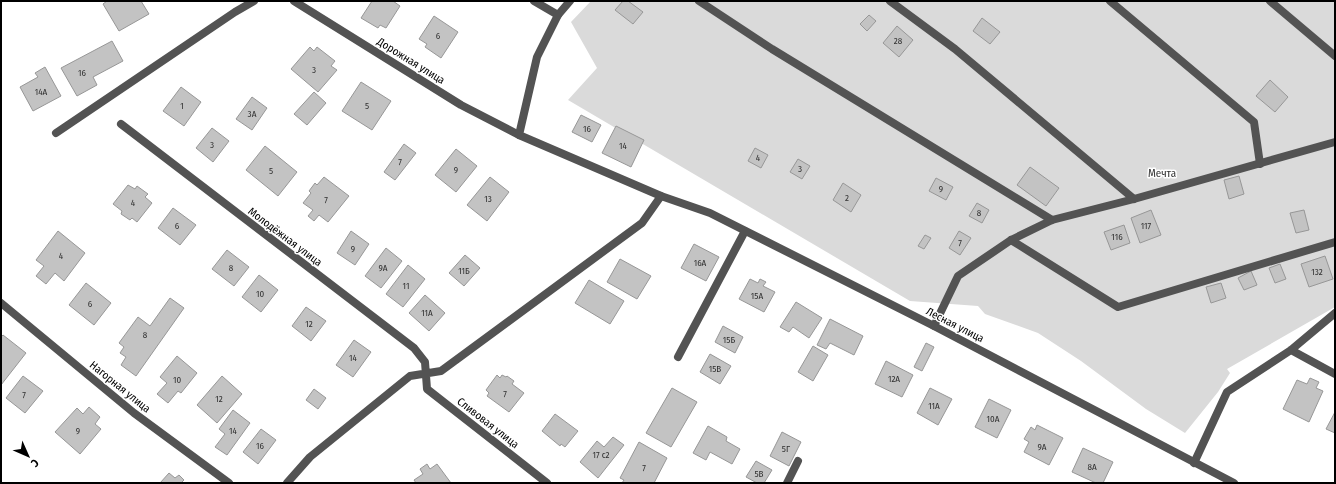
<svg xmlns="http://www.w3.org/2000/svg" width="1336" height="484" font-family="'Fira Sans Condensed',sans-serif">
  <rect width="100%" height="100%" fill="#fff"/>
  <!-- green -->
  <path fill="#dadada" d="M 591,1 L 1335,1 L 1335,307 L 1227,369 L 1230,373 L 1218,392 L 1185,433 L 1146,409 L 1081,361 L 1038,333 L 985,314 L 978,306 L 910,301 L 568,100 L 597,68 L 571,22 Z"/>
  <!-- building -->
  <path fill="#c3c3c3" stroke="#979797" d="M 107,1 L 141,1 L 149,14 L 119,31 L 103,4 Z
    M 372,1 L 393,1 L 400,6 L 386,28 L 380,25 L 378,28 L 361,18 Z
    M 623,1 L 628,1 L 643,12 L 633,24 L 615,10 Z
    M 869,15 L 876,21 L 867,31 L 860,24 Z
    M 434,16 L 458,32 L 441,58 L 425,47 L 427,44 L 419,39 Z
    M 982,18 L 1000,32 L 990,44 L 973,31 Z
    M 897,26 L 913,40 L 899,57 L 883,43 Z
    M 112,41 L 123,61 L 93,77 L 97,85 L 77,96 L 61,68 Z
    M 310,47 L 314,51 L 317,47 L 335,61 L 331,66 L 337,70 L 318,92 L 291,69 Z
    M 45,67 L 61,96 L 33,111 L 20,87 L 38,77 L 35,73 Z
    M 1270,80 L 1288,97 L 1275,112 L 1256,96 Z
    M 361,82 L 391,101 L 372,130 L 342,111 Z
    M 181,87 L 201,102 L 184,126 L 163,111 Z
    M 314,92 L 326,103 L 307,125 L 294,114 Z
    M 252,97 L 267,108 L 252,130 L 236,119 Z
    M 581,115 L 601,125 L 592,142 L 572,132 Z
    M 616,126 L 644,140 L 631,167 L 602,153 Z
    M 212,128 L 229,141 L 213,162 L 196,148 Z
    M 404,144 L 416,153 L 395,180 L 384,172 Z
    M 265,146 L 297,172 L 278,196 L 246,170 Z
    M 755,148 L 768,155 L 761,168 L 748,161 Z
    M 456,149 L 477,166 L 456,192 L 435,175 Z
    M 798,159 L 810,166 L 802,179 L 790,172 Z
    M 1030,167 L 1059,188 L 1046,206 L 1017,185 Z
    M 1239,176 L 1244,194 L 1229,199 L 1224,180 Z
    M 324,177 L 349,196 L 328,222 L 319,215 L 314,221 L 308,216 L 313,210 L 303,203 L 311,193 L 309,191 L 315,183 L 317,185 Z
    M 490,177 L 509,192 L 487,221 L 467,205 Z
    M 936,178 L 953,187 L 946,200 L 929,191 Z
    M 843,183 L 861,195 L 851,212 L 833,200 Z
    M 128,185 L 135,189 L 137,186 L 148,194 L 145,197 L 152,203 L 137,222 L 132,218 L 130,220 L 121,214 L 122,211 L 113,204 Z
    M 977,203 L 989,210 L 982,223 L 969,216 Z
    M 173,208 L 196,225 L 180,245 L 158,228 Z
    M 1151,210 L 1161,235 L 1140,243 L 1131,218 Z
    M 1304,210 L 1309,230 L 1296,233 L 1290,213 Z
    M 1124,225 L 1130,243 L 1111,250 L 1104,232 Z
    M 58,231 L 85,253 L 64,281 L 55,273 L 46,284 L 36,276 L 44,266 L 36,260 Z
    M 351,231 L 369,244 L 355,265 L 337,253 Z
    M 959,231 L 971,238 L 960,255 L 949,248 Z
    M 925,235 L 931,238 L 924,249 L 918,246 Z
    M 694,244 L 719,257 L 706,281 L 681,268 Z
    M 386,248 L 402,261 L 381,288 L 365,276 Z
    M 227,250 L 249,267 L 234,286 L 212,269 Z
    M 465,255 L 480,268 L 464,286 L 449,273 Z
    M 1325,256 L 1333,279 L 1309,287 L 1301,264 Z
    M 620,259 L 651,276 L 637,299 L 607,282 Z
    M 1280,264 L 1286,279 L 1275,283 L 1269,268 Z
    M 408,265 L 425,279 L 403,307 L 386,294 Z
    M 1251,271 L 1257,285 L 1244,290 L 1238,278 Z
    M 259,275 L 278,290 L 261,312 L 242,297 Z
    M 750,279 L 758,283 L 760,279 L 766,282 L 763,286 L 775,292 L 764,312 L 739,299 Z
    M 589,280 L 624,301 L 610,324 L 575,303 Z
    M 86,283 L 111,303 L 94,325 L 69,305 Z
    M 1221,283 L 1226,298 L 1211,303 L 1206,287 Z
    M 425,295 L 445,313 L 429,331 L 409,313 Z
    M 170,298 L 184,308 L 136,376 L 121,365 L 126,357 L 120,353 L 124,347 L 119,343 L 138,317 L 150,326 Z
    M 796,302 L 822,318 L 809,338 L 793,327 L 789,332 L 780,327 Z
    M 306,307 L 326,321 L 311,341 L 292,326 Z
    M 830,319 L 863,336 L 854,355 L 830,343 L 826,349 L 817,345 Z
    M 723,326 L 743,337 L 735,353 L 715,342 Z
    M 3,335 L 26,353 L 1,385 L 1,337 Z
    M 354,340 L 371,352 L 353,377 L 336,365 Z
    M 926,343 L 934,347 L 922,371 L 914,367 Z
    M 813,346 L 828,355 L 813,381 L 798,372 Z
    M 710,354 L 731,366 L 720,384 L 700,372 Z
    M 177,356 L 197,373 L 181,393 L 178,391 L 168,403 L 157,394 L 167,383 L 160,377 Z
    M 886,361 L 913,375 L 902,397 L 875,384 Z
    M 497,375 L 500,378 L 502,375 L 506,377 L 507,376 L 514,381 L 512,384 L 524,393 L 509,412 L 487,396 L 489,393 L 486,390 Z
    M 23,376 L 43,391 L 25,413 L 6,398 Z
    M 222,376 L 242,394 L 217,423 L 197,405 Z
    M 1310,378 L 1319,382 L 1316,388 L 1323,391 L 1309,422 L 1283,409 L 1297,380 L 1307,384 Z
    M 672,388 L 697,402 L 671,447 L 646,433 Z
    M 930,388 L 952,399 L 938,425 L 917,413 Z
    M 314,389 L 326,398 L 318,409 L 306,400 Z
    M 989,399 L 1011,410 L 997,438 L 975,427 Z
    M 89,407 L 100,417 L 95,424 L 101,429 L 80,454 L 55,432 L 77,408 L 83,414 Z
    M 233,410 L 250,423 L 227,455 L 215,447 L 225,434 L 219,429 Z
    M 1335,412 L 1335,433 L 1326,429 Z
    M 555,414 L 578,431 L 565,447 L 561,444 L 560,446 L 542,431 Z
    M 1037,425 L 1063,438 L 1049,465 L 1024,452 L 1029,442 L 1024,439 L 1031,427 L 1035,430 Z
    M 708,426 L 727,437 L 726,441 L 740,449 L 732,464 L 710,452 L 706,460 L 693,453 Z
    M 261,429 L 276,440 L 258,464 L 243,452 Z
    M 782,432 L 801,442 L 789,466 L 770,456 Z
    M 613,437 L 624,445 L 598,478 L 580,462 L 597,441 L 604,447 Z
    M 639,442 L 667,458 L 654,483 L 622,483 L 624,480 L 620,478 Z
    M 1083,448 L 1113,462 L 1103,483 L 1096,483 L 1072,472 Z
    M 756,461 L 772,470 L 764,483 L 757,483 L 746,477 Z
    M 427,464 L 430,469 L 437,464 L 451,483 L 416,483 L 414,480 L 423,474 L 420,469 Z
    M 169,473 L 175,478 L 179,475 L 184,480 L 181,483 L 160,483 Z"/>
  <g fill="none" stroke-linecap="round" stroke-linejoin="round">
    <!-- service -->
    <path stroke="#535353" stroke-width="8" d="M 699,1 L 772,49 L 1052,220
      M 890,1 L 955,49 L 1134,199
      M 1110,1 L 1254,122 L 1260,164
      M 1270,1 L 1335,56
      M 1011,240 L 1118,307 L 1335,242
      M 678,357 L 745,231
      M 787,483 L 798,461"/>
    <!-- minor -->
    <path stroke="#535353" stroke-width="8" d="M 294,1 L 461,105 L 519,135
      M 534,1 L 558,15
      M 121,124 L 414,348 L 425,362 L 427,389 L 547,483
      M 56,133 L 235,12 L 254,1
      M 1,303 L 134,413 L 229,483
      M 934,326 L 958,276 L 1011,240 L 1052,220 L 1134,199 L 1335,142
      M 1291,350 L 1335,374
      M 1194,463 L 1227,392 L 1291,350 L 1335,313
      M 287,483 L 310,457 L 410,376 L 441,371 L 642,223 L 661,196"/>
    <!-- tertiary -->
    <path stroke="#535353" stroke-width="8" d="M 570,1 L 558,15 L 537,57 L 519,135 L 661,196 L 710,213 L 934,326 L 1234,483"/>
  </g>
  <g text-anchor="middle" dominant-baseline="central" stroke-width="3" stroke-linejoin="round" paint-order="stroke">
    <!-- number labels -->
    <g font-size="9" fill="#313131">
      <text x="438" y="36">6</text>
      <text x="898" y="41">28</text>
      <text x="314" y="70">3</text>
      <text x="82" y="73">16</text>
      <text x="41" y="92">14А</text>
      <text x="182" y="106">1</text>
      <text x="367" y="106">5</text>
      <text x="252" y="114">3А</text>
      <text x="587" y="129">16</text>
      <text x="212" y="145">3</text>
      <text x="623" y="146">14</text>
      <text x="758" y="158">4</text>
      <text x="400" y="162">7</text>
      <text x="800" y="169">3</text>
      <text x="456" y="170">9</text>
      <text x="271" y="171">5</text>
      <text x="941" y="189">9</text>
      <text x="847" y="198">2</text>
      <text x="488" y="199">13</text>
      <text x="326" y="200">7</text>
      <text x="133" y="203">4</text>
      <text x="979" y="213">8</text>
      <text x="177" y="226">6</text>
      <text x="1146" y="226">117</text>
      <text x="1117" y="237">116</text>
      <text x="960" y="243">7</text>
      <text x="353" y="249">9</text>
      <text x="61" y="256">4</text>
      <text x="700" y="263">16А</text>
      <text x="231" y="268">8</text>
      <text x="383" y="268">9А</text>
      <text x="464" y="271">11Б</text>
      <text x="1317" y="272">132</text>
      <text x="406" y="286">11</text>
      <text x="260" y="294">10</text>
      <text x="757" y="296">15А</text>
      <text x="90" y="304">6</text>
      <text x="427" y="313">11А</text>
      <text x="309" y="324">12</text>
      <text x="145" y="335">8</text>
      <text x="729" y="340">15Б</text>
      <text x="353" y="358">14</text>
      <text x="715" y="369">15В</text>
      <text x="894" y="379">12А</text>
      <text x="177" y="380">10</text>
      <text x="505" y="394">7</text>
      <text x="24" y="395">7</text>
      <text x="219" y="399">12</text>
      <text x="934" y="406">11А</text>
      <text x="993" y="419">10А</text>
      <text x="78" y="431">9</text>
      <text x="233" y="431">14</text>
      <text x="260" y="446">16</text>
      <text x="1042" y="447">9А</text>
      <text x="786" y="449">5Г</text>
      <text x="601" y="455">17 с2</text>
      <text x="1092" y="467">8А</text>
      <text x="644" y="468">7</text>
      <text x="759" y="474">5В</text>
    </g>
    <!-- street labels -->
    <g font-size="11" fill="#000" stroke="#fff">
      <text transform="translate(411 61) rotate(32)">Дорожная улица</text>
      <text transform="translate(285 237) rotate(37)">Молодёжная улица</text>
      <text transform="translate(955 325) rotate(27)">Лесная улица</text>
      <text transform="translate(120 387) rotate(39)">Нагорная улица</text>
      <text transform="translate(488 423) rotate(38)">Сливовая улица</text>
    </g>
    <!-- park labels -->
    <g font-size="11" fill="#313131" stroke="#fff">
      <text x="1162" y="173">Мечта</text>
    </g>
  </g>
  <!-- border -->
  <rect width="1336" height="484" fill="none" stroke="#000000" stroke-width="4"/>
  <!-- north arrow -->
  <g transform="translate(28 456) rotate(135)" stroke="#ffffff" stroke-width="3" paint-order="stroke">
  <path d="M0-3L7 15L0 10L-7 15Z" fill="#000000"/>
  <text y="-6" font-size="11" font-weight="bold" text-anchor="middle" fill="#000000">С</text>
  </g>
</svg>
